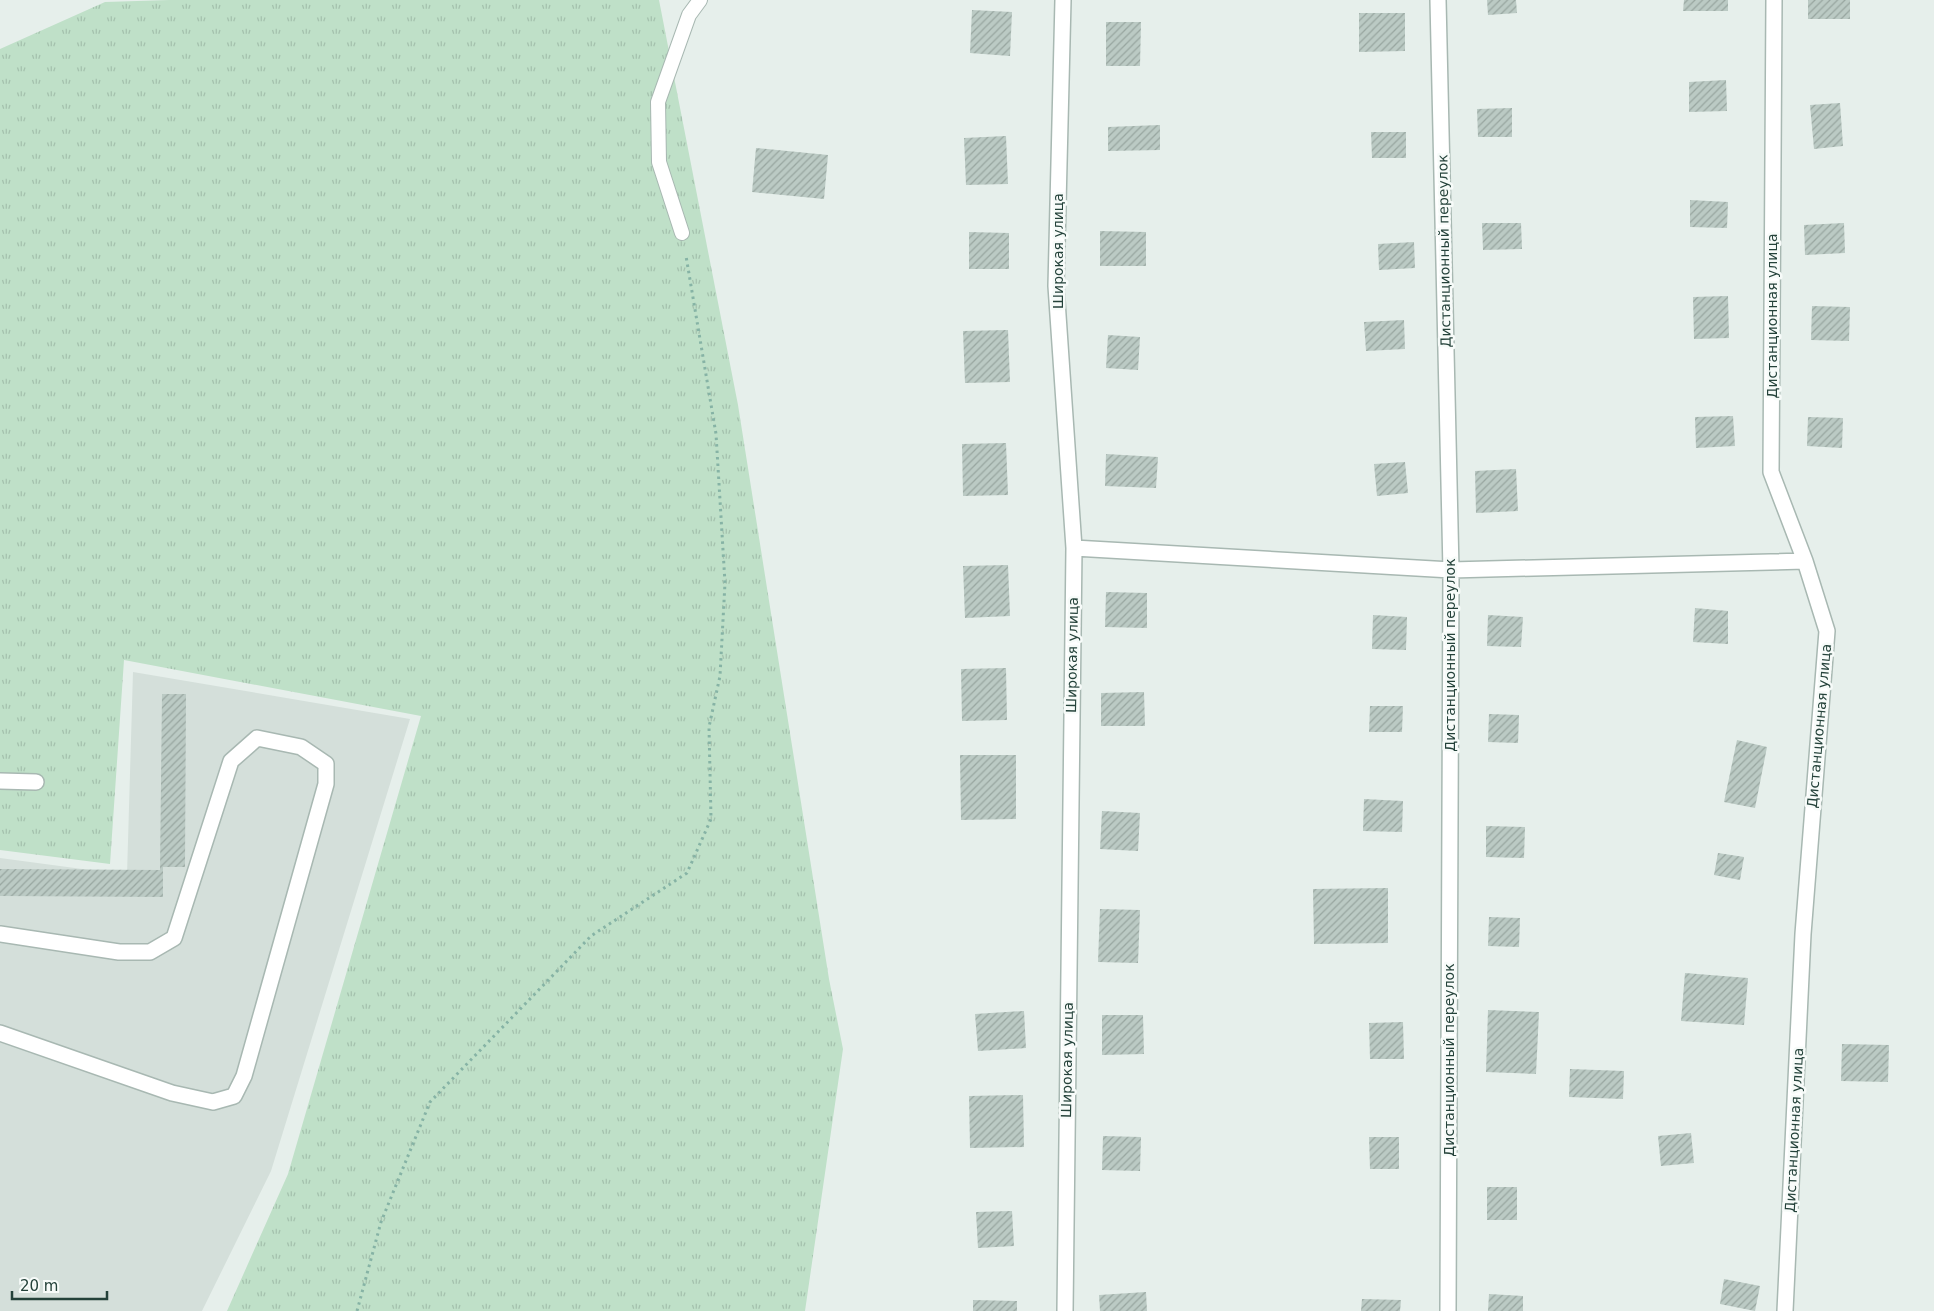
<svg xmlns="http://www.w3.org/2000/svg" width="1934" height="1311" font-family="'DejaVu Sans',sans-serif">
  <defs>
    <pattern id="grass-tufts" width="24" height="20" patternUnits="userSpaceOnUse" patternTransform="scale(1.25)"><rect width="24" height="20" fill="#bfe0c8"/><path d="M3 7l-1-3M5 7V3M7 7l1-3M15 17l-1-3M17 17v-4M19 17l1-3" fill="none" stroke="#a4c1ad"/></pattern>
    <pattern id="building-hatch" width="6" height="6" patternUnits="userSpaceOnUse" patternTransform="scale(1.25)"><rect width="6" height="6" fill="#bbcac4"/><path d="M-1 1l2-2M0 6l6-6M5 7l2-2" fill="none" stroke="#98a6a0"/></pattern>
  </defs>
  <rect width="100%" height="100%" fill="#e6efeb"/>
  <!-- built -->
  <path fill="#d4dfda" d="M 133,672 L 410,719 L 271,1171 L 202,1311 L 0,1311 L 0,858 L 127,875 Z"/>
  <!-- grass -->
  <path fill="url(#grass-tufts)" d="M 169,0 L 659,0 L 738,405 L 829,979 L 843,1049 L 805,1311 L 227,1311 L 288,1174 L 421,716 L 124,660 L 110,864 L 0,850 L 0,49 L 105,2 Z"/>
  <!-- building -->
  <path fill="url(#building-hatch)" d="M 1487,0 L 1516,0 L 1517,13 L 1488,15 Z
    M 1684,0 L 1728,0 L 1728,11 L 1683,11 Z
    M 1808,0 L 1850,0 L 1850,19 L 1808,19 Z
    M 972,10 L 1012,12 L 1010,56 L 970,53 Z
    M 1359,13 L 1405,13 L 1405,51 L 1359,52 Z
    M 1106,22 L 1141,22 L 1140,66 L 1106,66 Z
    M 1726,80 L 1727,111 L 1689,112 L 1689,82 Z
    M 1840,103 L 1843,146 L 1814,149 L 1810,105 Z
    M 1512,108 L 1512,137 L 1478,137 L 1477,109 Z
    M 1160,125 L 1160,150 L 1108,151 L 1108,127 Z
    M 1371,132 L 1406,132 L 1406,158 L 1372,158 Z
    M 1006,136 L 1008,184 L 966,185 L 964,138 Z
    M 756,148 L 828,155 L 824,199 L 752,192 Z
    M 1690,200 L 1728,202 L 1727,228 L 1690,227 Z
    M 1482,223 L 1521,223 L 1522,249 L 1483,250 Z
    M 1844,223 L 1845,253 L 1805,255 L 1804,225 Z
    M 1100,231 L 1146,232 L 1146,266 L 1100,266 Z
    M 969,232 L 1009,233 L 1009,269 L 969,269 Z
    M 1414,242 L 1415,268 L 1379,270 L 1378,244 Z
    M 1728,296 L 1729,338 L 1694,339 L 1693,297 Z
    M 1812,306 L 1850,307 L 1849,341 L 1811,340 Z
    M 1404,320 L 1405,349 L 1366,351 L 1364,322 Z
    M 1008,330 L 1010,382 L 965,383 L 963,331 Z
    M 1108,335 L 1140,337 L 1138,370 L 1106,368 Z
    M 1733,416 L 1735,446 L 1696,448 L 1695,417 Z
    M 1808,417 L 1843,418 L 1842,448 L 1807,446 Z
    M 1006,443 L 1008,495 L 963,496 L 962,444 Z
    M 1106,454 L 1158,457 L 1156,488 L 1105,486 Z
    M 1405,462 L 1408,493 L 1377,496 L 1374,464 Z
    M 1516,469 L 1518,511 L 1476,513 L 1475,471 Z
    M 1008,565 L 1010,616 L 965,618 L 963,566 Z
    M 1106,592 L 1147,593 L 1147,628 L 1105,627 Z
    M 1695,608 L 1728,611 L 1728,644 L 1693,642 Z
    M 1373,615 L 1407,617 L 1406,650 L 1372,649 Z
    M 1488,615 L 1523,617 L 1521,647 L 1487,646 Z
    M 1006,668 L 1007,720 L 962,721 L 961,669 Z
    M 1144,692 L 1145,726 L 1101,726 L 1101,693 Z
    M 162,694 L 186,694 L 185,867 L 163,867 L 163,897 L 0,896 L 0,869 L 160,870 Z
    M 1370,706 L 1403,706 L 1402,732 L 1369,732 Z
    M 1489,714 L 1519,715 L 1518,743 L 1488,742 Z
    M 1737,740 L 1767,747 L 1755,808 L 1724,802 Z
    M 960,755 L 1016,755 L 1016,819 L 961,820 Z
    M 1364,799 L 1403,801 L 1402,832 L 1363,831 Z
    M 1102,811 L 1140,813 L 1138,851 L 1100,849 Z
    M 1486,826 L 1525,827 L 1524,858 L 1486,857 Z
    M 1718,853 L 1744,857 L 1740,880 L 1714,875 Z
    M 1388,888 L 1388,943 L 1314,944 L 1313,889 Z
    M 1100,909 L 1140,910 L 1138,963 L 1098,962 Z
    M 1489,917 L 1520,918 L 1519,947 L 1488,946 Z
    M 1685,973 L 1748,978 L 1744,1025 L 1681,1021 Z
    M 1488,1010 L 1539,1012 L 1536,1074 L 1486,1072 Z
    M 1024,1011 L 1026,1048 L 978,1051 L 975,1014 Z
    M 1102,1015 L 1143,1015 L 1144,1054 L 1102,1055 Z
    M 1403,1022 L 1404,1059 L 1370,1059 L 1369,1023 Z
    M 1842,1044 L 1889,1045 L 1888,1082 L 1841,1081 Z
    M 1570,1069 L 1624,1071 L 1623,1099 L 1569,1097 Z
    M 1023,1095 L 1024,1147 L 970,1148 L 969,1096 Z
    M 1691,1133 L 1694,1163 L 1661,1166 L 1658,1136 Z
    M 1103,1136 L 1141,1137 L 1140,1171 L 1102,1170 Z
    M 1369,1137 L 1399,1137 L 1399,1169 L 1370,1169 Z
    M 1487,1187 L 1517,1187 L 1517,1220 L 1487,1220 Z
    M 1012,1211 L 1014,1246 L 978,1248 L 976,1212 Z
    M 1724,1279 L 1760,1286 L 1755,1311 L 1720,1304 Z
    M 1146,1292 L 1147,1311 L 1100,1311 L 1099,1295 Z
    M 1489,1294 L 1523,1296 L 1523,1311 L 1488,1311 Z
    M 1362,1299 L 1401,1300 L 1400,1311 L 1361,1311 Z
    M 973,1300 L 1017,1301 L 1017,1311 L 973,1311 Z"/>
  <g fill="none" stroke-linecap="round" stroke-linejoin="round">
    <defs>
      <path id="service" d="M 682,233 L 659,162 L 658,102 L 689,15 L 700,0"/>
      <path id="minor" d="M 1063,0 L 1056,286 L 1074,548 L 1065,1311
        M 1438,0 L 1451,570 L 1448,1311
        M 1774,0 L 1771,472 L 1805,561 L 1827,631 L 1803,934 L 1785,1311
        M 1074,548 L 1451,570 L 1805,561
        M 0,781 L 36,782
        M 0,934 L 119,952 L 150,952 L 174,938 L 231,761 L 257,738 L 301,747 L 326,764 L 326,784 L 244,1076 L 234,1096 L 213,1102 L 172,1093 L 0,1033"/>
    </defs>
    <!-- service casing -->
    <use href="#service" stroke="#a8b8b2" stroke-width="16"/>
    <!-- minor casing -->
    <use href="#minor" stroke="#a8b8b2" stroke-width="18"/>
    <!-- path -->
    <path stroke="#86b3a5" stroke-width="3" stroke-dasharray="2.5 4" stroke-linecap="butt" d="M 357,1311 L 381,1222 L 430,1102 L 591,936 L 687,873 L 711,819 L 709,727 L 720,676 L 725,583 L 716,434 L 686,256"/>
    <!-- service -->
    <use href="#service" stroke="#fff" stroke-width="14"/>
    <!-- minor -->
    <use href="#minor" stroke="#fff" stroke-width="15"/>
  </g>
  <g text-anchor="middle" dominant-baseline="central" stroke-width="5" stroke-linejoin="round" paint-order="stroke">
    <!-- street labels -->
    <g font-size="14" fill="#24423a" stroke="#f7fbf9">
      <text transform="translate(1058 251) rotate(-90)">Широкая улица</text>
      <text transform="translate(1444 251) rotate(-91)">Дистанционный переулок</text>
      <text transform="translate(1772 316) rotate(-90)">Дистанционная улица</text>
      <text transform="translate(1072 655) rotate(-89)">Широкая улица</text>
      <text transform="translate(1450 655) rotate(-90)">Дистанционный переулок</text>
      <text transform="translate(1819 726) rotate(-85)">Дистанционная улица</text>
      <text transform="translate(1067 1060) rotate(-89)">Широкая улица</text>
      <text transform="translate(1449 1060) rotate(-90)">Дистанционный переулок</text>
      <text transform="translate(1794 1130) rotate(-87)">Дистанционная улица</text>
    </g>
  </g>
  <!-- scale -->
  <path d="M12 1291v8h95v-8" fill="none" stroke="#24423a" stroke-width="2.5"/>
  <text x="20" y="1291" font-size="15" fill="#24423a" stroke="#f7fbf9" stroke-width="4" paint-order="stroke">20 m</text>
</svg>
